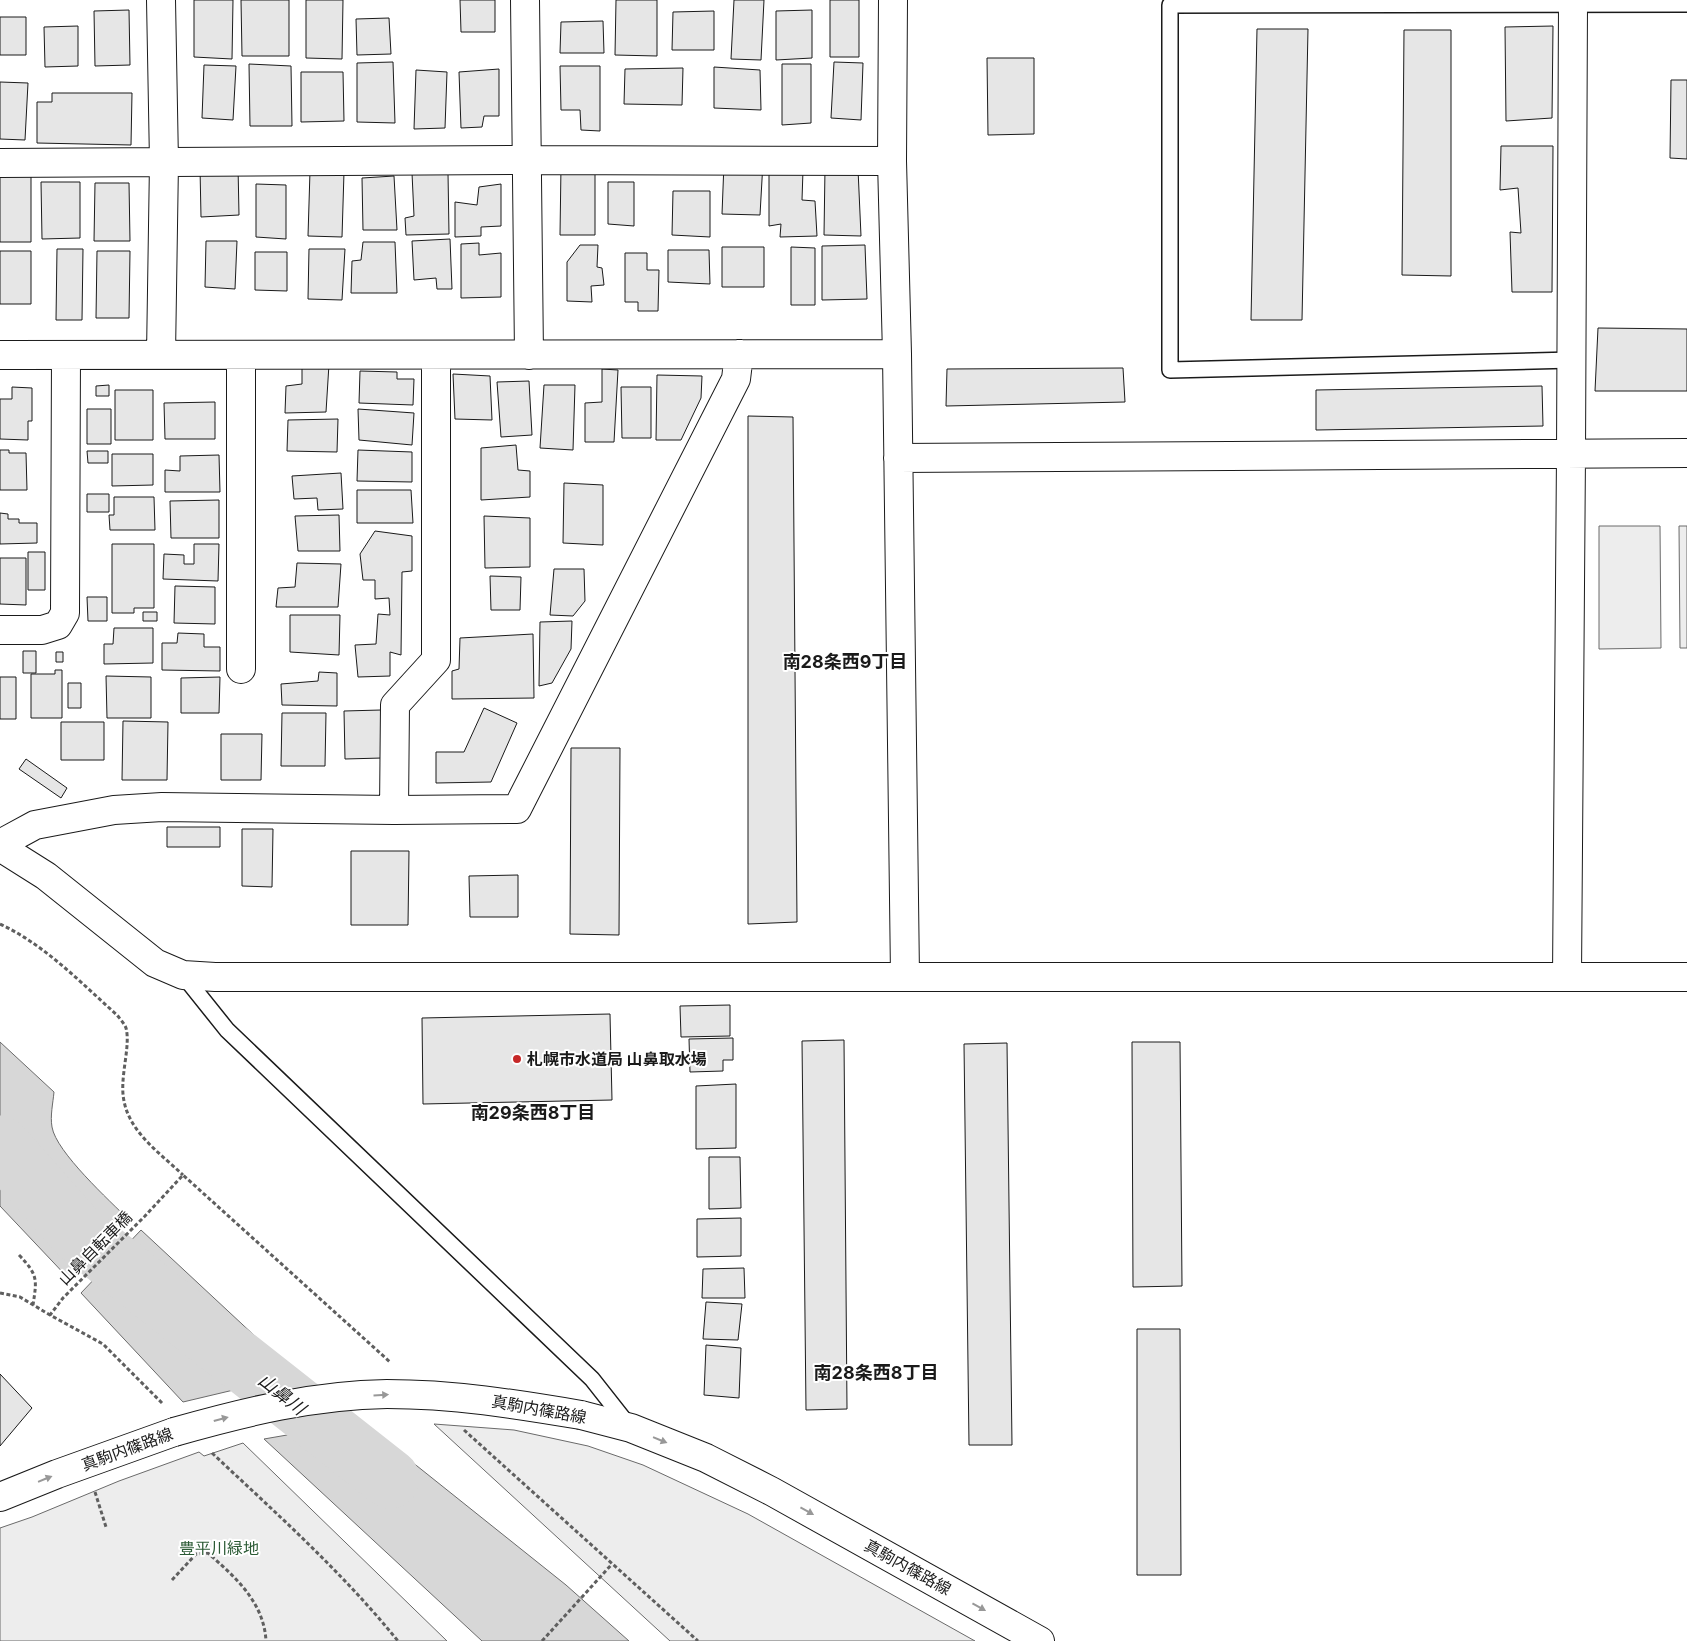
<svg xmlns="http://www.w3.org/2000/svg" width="1687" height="1641" font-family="Inter,'Noto Sans JP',sans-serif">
  <rect width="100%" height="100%" fill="#fff"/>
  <!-- green -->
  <path fill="#ededed" stroke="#6a6a6a" d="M 1599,526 L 1660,526 L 1661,648 L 1599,649 Z
    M 1679,526 L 1687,526 L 1687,648 L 1680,648 Z
    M 434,1424 L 514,1430 L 588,1446 L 643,1465 L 748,1514 L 975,1641 L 670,1641 Z
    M 243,1443 L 447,1641 L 0,1641 L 0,1528 L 32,1517 L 119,1481 L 199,1452 L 204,1456 Z"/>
  <!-- water -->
  <path fill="#d7d7d7" stroke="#6a6a6a" d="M 0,1042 L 54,1092 C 53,1103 50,1116 52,1127 C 56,1152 110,1201 129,1220 L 70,1280 L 0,1206 Z
    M 141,1230 L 301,1379 L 242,1388 L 183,1402 L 81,1293 Z
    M 362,1422 L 566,1585 L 629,1641 L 482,1641 L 264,1439 Z"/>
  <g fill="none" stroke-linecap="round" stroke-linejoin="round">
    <!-- river -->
    <path stroke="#d7d7d7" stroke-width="59" d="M 0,1145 L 79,1234 L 390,1479"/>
  </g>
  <!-- building -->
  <path fill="#e6e6e6" stroke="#1a1a1a" d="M 194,0 L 233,0 L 232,59 L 194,57 Z
    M 241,0 L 289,0 L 289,56 L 242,56 Z
    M 306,0 L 343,0 L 342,59 L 306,58 Z
    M 460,0 L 495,0 L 495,32 L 461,32 Z
    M 616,0 L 657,0 L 657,56 L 615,55 Z
    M 734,0 L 764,0 L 761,60 L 731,59 Z
    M 830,0 L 859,0 L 859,57 L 830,57 Z
    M 129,10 L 130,65 L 95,66 L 94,11 Z
    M 812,10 L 812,58 L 776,60 L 776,11 Z
    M 714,11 L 714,50 L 672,50 L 673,12 Z
    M 0,17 L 26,17 L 26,55 L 0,55 Z
    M 389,18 L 391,54 L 357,55 L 356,19 Z
    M 603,21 L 604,53 L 560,53 L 561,22 Z
    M 78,26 L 78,66 L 45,67 L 44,27 Z
    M 1553,26 L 1552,118 L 1506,121 L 1505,27 Z
    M 1257,29 L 1308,29 L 1302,320 L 1251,320 Z
    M 1404,30 L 1451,30 L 1451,276 L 1402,275 Z
    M 987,58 L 1034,58 L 1034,134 L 988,135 Z
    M 393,62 L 395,123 L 357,122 L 357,63 Z
    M 834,62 L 863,63 L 861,120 L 831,118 Z
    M 249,64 L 291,66 L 292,126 L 250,126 Z
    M 782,64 L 811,64 L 811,123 L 782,125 Z
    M 204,65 L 236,66 L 233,120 L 202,118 Z
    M 560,66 L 600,66 L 600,131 L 581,130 L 580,110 L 561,110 Z
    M 714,67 L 760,70 L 761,110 L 714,108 Z
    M 683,68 L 682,105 L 624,104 L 625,69 Z
    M 499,69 L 499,116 L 484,116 L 482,127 L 461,128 L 459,72 Z
    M 416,70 L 447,72 L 445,128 L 414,129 Z
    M 301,72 L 343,72 L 344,121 L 301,122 Z
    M 1671,80 L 1687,80 L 1687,159 L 1670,158 Z
    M 0,82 L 28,83 L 25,140 L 0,139 Z
    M 52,93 L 132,93 L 131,145 L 37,143 L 37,102 L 52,102 Z
    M 1501,146 L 1553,146 L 1552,292 L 1512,292 L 1510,232 L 1521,233 L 1518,188 L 1500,190 Z
    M 763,162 L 760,215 L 722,214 L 724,163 Z
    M 238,166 L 239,215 L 201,217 L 200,168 Z
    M 561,166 L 595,166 L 595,235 L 560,235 Z
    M 825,168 L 858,169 L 861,236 L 824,235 Z
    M 803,170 L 802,200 L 815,201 L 817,236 L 780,237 L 781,224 L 769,226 L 769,173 Z
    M 310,171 L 344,172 L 342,237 L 308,236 Z
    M 412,173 L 448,173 L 449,234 L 406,235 L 405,218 L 414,216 Z
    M 0,174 L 31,174 L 31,242 L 0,242 Z
    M 394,176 L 397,230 L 363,230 L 362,178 Z
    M 41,182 L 80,182 L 80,238 L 42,239 Z
    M 608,182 L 634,182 L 634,226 L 608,224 Z
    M 95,183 L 129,183 L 130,241 L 94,241 Z
    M 256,184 L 286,185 L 286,239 L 256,237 Z
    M 501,184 L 501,226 L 481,227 L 481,236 L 455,237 L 455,202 L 477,205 L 479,187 Z
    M 673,191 L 710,191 L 710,237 L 672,235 Z
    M 450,239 L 452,289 L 437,289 L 436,278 L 414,280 L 412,241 Z
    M 206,241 L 237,241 L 235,289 L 205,287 Z
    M 363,242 L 395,242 L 397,293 L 351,293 L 352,261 L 361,260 Z
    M 479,243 L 479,255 L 501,253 L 501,297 L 461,298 L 461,244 Z
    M 580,245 L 598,245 L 597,267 L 602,268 L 604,285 L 591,286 L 592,302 L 567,301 L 567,262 Z
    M 865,245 L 867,299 L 822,300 L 822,246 Z
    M 722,247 L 764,247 L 764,287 L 722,287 Z
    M 791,247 L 815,248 L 815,305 L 791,305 Z
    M 57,249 L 83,249 L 82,320 L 56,320 Z
    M 309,249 L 345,249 L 342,300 L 308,299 Z
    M 668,250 L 709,250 L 710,284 L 668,282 Z
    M 0,251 L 31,251 L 31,304 L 0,304 Z
    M 97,251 L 130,251 L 129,318 L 96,318 Z
    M 255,252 L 287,252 L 287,291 L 255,290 Z
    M 625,253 L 647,253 L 647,270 L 659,270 L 658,311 L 638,311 L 638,302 L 625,302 Z
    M 1598,328 L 1687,329 L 1687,391 L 1595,391 Z
    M 302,364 L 329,364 L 326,412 L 285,413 L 286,386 L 302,384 Z
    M 1123,368 L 1125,402 L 946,406 L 947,369 Z
    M 602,369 L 618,370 L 614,442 L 585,442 L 585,403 L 602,402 Z
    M 360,371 L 397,372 L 397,379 L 414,379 L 413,405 L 359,403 Z
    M 453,374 L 490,376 L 492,420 L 455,419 Z
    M 657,375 L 702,376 L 701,398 L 681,440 L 656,440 Z
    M 529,381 L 532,435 L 501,437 L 497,382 Z
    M 109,385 L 109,396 L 96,396 L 96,386 Z
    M 544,385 L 575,385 L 573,450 L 540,448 Z
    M 1542,386 L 1543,426 L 1316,430 L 1316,390 Z
    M 12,387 L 32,388 L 32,421 L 28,421 L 28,440 L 0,439 L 0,399 L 12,399 Z
    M 621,387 L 651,387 L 651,438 L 622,438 Z
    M 115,390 L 153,390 L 153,440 L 115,440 Z
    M 215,402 L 215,439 L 165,439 L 164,403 Z
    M 87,409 L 111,409 L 111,444 L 87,444 Z
    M 358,409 L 414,413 L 412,445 L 359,440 Z
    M 748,416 L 793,417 L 797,922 L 748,924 Z
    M 338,419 L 337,452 L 287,451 L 288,420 Z
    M 516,445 L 518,470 L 530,471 L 530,497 L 481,500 L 481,448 Z
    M 0,450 L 9,450 L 9,453 L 26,453 L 27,490 L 0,490 Z
    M 358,450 L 412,452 L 412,482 L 357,481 Z
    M 87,451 L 108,451 L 108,463 L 88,463 Z
    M 112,454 L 153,454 L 153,485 L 112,486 Z
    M 219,455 L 220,492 L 165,492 L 165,470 L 180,471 L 180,456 Z
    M 341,473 L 343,509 L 318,510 L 317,498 L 294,499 L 292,476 Z
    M 564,483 L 603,485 L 603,545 L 563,543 Z
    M 357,490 L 411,490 L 413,523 L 357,523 Z
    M 87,494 L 109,494 L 109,512 L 87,512 Z
    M 114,497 L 154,497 L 155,530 L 110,530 L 109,515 L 114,515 Z
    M 219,500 L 219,538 L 171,538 L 170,501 Z
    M 0,513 L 8,514 L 8,519 L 19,519 L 19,523 L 37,523 L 37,543 L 0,544 Z
    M 339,515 L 340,551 L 298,551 L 295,516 Z
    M 484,516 L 530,518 L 530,567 L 485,568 Z
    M 375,531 L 412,536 L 412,571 L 402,572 L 401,655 L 390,652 L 390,676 L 358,677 L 355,645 L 376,644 L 378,614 L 390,615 L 389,598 L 375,599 L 375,580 L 363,580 L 360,554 Z
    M 112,544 L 154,544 L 154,608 L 134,608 L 134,613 L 112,613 Z
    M 194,544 L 219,544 L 218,581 L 163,579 L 164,554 L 184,555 L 184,564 L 194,564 Z
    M 28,552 L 45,552 L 45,590 L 28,590 Z
    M 0,558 L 26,558 L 26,605 L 0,604 Z
    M 297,563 L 341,564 L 338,607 L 276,607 L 278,588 L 295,587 Z
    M 554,569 L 584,569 L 585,601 L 573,616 L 550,615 Z
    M 490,576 L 521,577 L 520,610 L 491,610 Z
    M 175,586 L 215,587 L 215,624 L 174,623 Z
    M 87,597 L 107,597 L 107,621 L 88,621 Z
    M 143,612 L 157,612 L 157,621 L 143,621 Z
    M 290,615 L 340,615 L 339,655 L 290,652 Z
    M 572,621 L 571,649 L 552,683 L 539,686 L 540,622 Z
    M 114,628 L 153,628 L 153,663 L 104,664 L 104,644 L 113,644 Z
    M 178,633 L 204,634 L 204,647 L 220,647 L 220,671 L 162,670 L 162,643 L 177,643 Z
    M 533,634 L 534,698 L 452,699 L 452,671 L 459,669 L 460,638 Z
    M 23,651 L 36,651 L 36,673 L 23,673 Z
    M 56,652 L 63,652 L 63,662 L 56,662 Z
    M 55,670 L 62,670 L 62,718 L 31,718 L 31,674 L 55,674 Z
    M 319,672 L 337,673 L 337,706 L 282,705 L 281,684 L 318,681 Z
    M 106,676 L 151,677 L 151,718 L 107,718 Z
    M 0,677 L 16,677 L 16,719 L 0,719 Z
    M 220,677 L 219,713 L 181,713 L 181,678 Z
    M 68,683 L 81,683 L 81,708 L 68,708 Z
    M 484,708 L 517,723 L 491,782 L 436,783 L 436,752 L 464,752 Z
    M 381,710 L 382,758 L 345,759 L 344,711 Z
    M 282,713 L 326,713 L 325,766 L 281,766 Z
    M 123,721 L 168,722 L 167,780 L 122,780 Z
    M 61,722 L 104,722 L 104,760 L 61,760 Z
    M 221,734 L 262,734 L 261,780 L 221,780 Z
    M 571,748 L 620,748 L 619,935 L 570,934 Z
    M 26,759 L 67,788 L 61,798 L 19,769 Z
    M 167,827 L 220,827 L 220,847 L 167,847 Z
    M 242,829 L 273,829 L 272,887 L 242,886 Z
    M 351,851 L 409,851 L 408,925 L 351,925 Z
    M 518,875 L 518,917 L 470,917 L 469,876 Z
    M 730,1005 L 730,1036 L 681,1037 L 680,1006 Z
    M 610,1014 L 612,1100 L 423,1104 L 422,1018 Z
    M 733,1038 L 733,1060 L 723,1060 L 723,1071 L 690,1072 L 689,1039 Z
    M 844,1040 L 847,1409 L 806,1410 L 802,1041 Z
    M 1132,1042 L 1180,1042 L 1182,1286 L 1133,1287 Z
    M 1007,1043 L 1012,1445 L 969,1445 L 964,1044 Z
    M 736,1084 L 736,1148 L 696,1149 L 696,1086 Z
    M 709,1157 L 740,1157 L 741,1208 L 709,1209 Z
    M 741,1218 L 741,1256 L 697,1257 L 697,1219 Z
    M 744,1268 L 745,1298 L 702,1298 L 703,1269 Z
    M 706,1302 L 742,1304 L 738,1340 L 703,1339 Z
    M 1137,1329 L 1180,1329 L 1181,1575 L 1137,1575 Z
    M 706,1345 L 741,1348 L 739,1398 L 704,1395 Z
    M 0,1374 L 32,1408 L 0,1446 Z"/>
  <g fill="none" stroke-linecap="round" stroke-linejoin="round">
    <defs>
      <path id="lane" d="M 1572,360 L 1170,370 L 1170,5 L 1687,4
        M 183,975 L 227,1030 L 592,1379 L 629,1426"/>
      <path id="street" d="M 525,0 L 529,355
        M 893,0 L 892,161 L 897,354 L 905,976
        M 0,163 L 527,160 L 892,161
        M 0,355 L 897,354
        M 161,355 L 164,162 L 161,0
        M 241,355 L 241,669
        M 898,458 L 1687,453
        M 0,630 L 42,630 L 58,625 L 65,613 L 66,355
        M 394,810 L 395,705 L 436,660 L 436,355
        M 0,844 L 35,825 L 114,810 L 162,807 L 394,810 L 517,809 L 736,379 L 739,354
        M 0,847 L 46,876 L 155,963 L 183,975 L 215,977 L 1687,977
        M 1567,977 L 1571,454 L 1573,4"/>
      <path id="primary" d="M 581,1415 L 631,1428 L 706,1458 L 771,1491 L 1040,1641
        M 0,1497 L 57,1474 L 174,1432"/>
    </defs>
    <!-- lane casing -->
    <use href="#lane" stroke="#1a1a1a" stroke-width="18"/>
    <!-- street casing -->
    <use href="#street" stroke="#1a1a1a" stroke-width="30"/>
    <!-- primary casing -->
    <use href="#primary" stroke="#1a1a1a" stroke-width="30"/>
    <!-- path -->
    <path stroke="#5f5f5f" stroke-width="3" stroke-dasharray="4 2.5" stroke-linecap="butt" d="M 0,924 C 45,945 80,982 117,1015 C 120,1019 124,1023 126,1028 C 131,1047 119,1078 124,1101 C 130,1133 161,1154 183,1175
      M 19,1255 C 38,1275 37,1279 33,1305
      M 0,1293 L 20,1297 L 50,1315
      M 162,1403 L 103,1344 L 50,1315 L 63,1298 L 145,1216 L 183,1175 L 390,1362
      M 464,1430 L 698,1641
      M 212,1453 C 277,1514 342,1572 398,1641
      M 95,1492 L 106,1527
      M 172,1580 L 196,1554 L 208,1553 C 235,1577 264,1602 266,1641
      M 542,1641 L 612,1564"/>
    <!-- lane -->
    <use href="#lane" stroke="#fff" stroke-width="15"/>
    <!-- street -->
    <use href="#street" stroke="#fff" stroke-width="28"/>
    <!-- primary -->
    <use href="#primary" stroke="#fff" stroke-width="28"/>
    <defs>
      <path id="primary-bridge" d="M 174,1432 C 244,1412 314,1395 387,1394 C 453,1394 516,1404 581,1415"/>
    </defs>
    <!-- primary-bridge casing -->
    <use href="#primary-bridge" stroke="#1a1a1a" stroke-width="30" stroke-linecap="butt"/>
    <!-- primary-bridge -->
    <use href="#primary-bridge" stroke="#fff" stroke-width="28"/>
  </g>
  <!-- one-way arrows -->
  <defs><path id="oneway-solid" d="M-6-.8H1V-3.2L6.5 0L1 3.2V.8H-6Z" transform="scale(1.25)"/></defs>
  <g fill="#989898">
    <use href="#oneway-solid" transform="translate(381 1395) rotate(-3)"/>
    <use href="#oneway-solid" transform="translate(221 1419) rotate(-15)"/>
    <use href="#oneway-solid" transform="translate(660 1440) rotate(22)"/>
    <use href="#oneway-solid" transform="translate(45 1479) rotate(-22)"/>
    <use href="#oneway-solid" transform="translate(807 1511) rotate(29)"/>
    <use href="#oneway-solid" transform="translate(979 1607) rotate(29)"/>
  </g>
  <!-- markers -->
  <circle fill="#c62828" stroke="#fff" stroke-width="2" cx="517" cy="1059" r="5"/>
  <g text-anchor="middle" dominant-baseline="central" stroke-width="4" stroke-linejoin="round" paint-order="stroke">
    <!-- poi labels -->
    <g font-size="16" font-weight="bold" fill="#1a1a1a" stroke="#fff" text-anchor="start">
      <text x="527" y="1059">札幌市水道局 山鼻取水場</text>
    </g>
    <!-- street labels -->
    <g font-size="16" fill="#1a1a1a" stroke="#fff">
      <text transform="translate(95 1248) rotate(-45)">山鼻自転車橋</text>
      <text transform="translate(539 1409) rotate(10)">真駒内篠路線</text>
      <text transform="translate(127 1449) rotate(-20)">真駒内篠路線</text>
      <text transform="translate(908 1567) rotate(29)">真駒内篠路線</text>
    </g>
    <!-- park labels -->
    <g font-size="16" fill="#2b5a34" stroke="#fff">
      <text x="219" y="1548">豊平川緑地</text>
    </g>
    <!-- neighbourhood labels -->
    <g font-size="18" font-weight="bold" fill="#1a1a1a" stroke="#fff">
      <text x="845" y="661">南28条西9丁目</text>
      <text x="533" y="1112">南29条西8丁目</text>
      <text x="876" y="1372">南28条西8丁目</text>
    </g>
    <!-- water labels -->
    <g font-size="18" font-style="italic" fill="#1a1a1a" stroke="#fff">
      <text transform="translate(282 1394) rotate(38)">山鼻川</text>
    </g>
  </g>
</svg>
